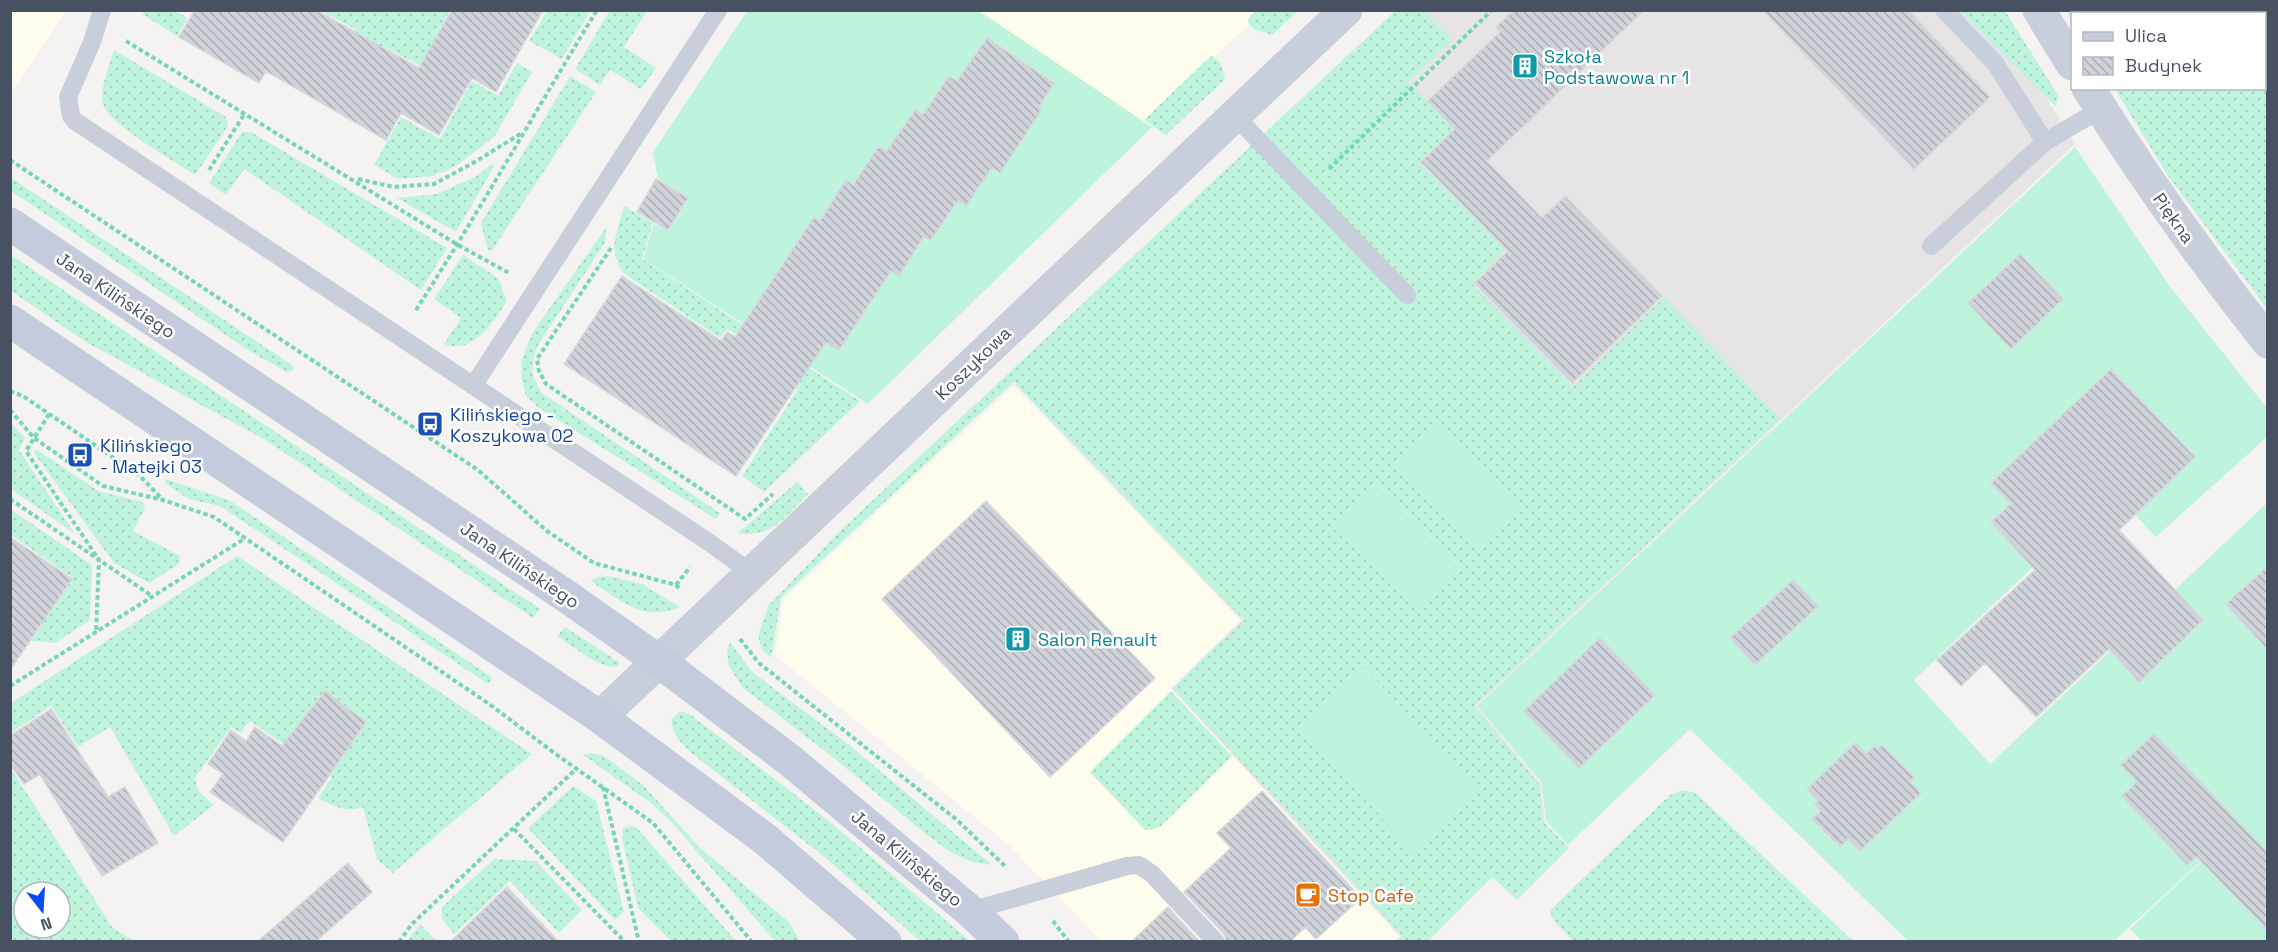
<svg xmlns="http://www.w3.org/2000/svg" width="2278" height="952" font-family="'Space Grotesk',sans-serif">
  <defs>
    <pattern id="grass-dots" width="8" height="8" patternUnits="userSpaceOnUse" patternTransform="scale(1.5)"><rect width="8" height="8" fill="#bff4dc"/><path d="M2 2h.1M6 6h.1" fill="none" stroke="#a6d3bf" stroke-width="1.8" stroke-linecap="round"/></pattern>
    <pattern id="building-back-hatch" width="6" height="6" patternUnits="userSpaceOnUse" patternTransform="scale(1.5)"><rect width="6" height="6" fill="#d1d3da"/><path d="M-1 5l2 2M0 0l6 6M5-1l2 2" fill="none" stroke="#acaeb4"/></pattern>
  </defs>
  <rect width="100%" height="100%" fill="#f5f3f2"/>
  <!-- commercial -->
  <path fill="#fefced" d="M 11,10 L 66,11 L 11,92 L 10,11 Z
    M 979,11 L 1263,11 L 1146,123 Z
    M 1014,386 L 1240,620 L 1170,688 L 1403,941 L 1101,941 L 1009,845 L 775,655 L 784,599 Z"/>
  <!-- education -->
  <path fill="#e6e4e4" d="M 1406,11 L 1992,11 L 2075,144 L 1476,706 L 1540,783 L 1545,822 L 1415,941 L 1405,941 L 1172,689 L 1242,620 L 1015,384 Z"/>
  <!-- grass -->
  <path fill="url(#grass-dots)" fill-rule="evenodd" d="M 610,10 L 647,11 L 624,47 L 656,68 L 641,89 L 610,70 L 600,85 L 575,69 Z
    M 144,11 L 175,11 L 188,18 L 177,36 L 142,14 Z
    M 321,11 L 450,11 L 444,20 L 452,25 L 426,69 L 383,46 L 378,53 L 353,33 L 355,29 Z
    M 547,11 L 561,11 L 565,13 L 567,11 L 590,11 L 562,59 L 529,41 Z
    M 1255,11 L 1255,10 L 1298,11 L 1272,35 L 1254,29 L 1247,21 Z
    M 1395,11 L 1424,11 L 1452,40 L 1408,82 L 1454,128 L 1419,162 L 1505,250 L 1472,284 L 1573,387 L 1664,297 L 1780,419 L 1474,706 L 1539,784 L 1543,821 L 1569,848 L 1517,900 L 1492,877 L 1429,940 L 1431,941 L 1396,941 L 1402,935 L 1173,688 L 1244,620 L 1014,382 L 781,598 L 771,658 L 762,650 L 758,636 L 768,606 L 841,530 Z
    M 1960,11 L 2005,11 L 2058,95 L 2056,107 Z
    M 2066,11 L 2267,11 L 2267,309 L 2166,173 L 2115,89 L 2264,88 L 2264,14 L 2072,14 L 2072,20 Z
    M 114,50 L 226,117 L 228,126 L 195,175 C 175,161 109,125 103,104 C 99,91 110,63 114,50 Z
    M 1212,55 L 1221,64 L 1225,79 L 1166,135 L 1144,120 Z
    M 517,63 L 532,72 L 494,137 L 456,166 L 433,176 L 398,179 L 374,165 L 401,117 L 440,139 L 472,81 L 498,96 Z
    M 570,76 L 596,92 L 491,252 L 487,248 L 481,223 Z
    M 242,132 L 251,132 L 447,248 L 421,290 L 244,169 L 226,195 L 209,183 Z
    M 492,164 L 495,165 L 456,232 L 397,198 L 436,194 L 477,176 Z
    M 10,177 L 292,365 L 294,370 L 287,372 L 248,350 L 11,191 Z
    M 624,206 L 653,223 L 642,259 L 860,401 L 764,492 L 742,476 L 798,389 L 747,355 L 752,345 L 727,329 L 720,338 L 623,273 C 607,247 617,235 624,206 Z
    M 607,226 L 605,243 L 538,345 C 530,366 530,373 542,393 L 720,513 L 716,519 L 539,408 L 526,396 L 522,381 L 521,364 L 526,348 L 533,332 Z
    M 10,255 L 11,255 L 540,609 L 533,618 L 267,441 L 86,342 L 11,291 Z
    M 463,255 L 498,278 L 507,301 C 493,322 474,355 444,344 L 461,318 L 434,299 Z
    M 10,422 L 25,438 L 19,450 L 75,534 L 11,489 Z
    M 36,449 L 98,491 L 143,502 L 145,508 L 133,531 L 180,556 L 179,564 L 149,583 L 114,563 L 34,453 Z
    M 166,479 L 229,500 L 493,678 L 488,684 L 220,506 L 189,499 L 165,483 Z
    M 797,482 L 808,494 C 785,516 773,539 738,533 Z
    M 10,509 L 92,565 L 90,620 L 55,643 L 31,641 L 73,578 L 11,535 Z
    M 237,556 L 532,754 L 393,873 L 377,859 L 363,807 C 346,813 333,806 318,798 L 332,777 L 250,721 L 240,733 L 231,727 L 195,778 L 198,791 L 214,805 L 174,836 L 110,727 L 78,747 L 51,706 L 11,733 L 11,703 Z
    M 609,576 L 642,584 L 680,607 C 644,623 619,600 591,581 L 597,577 Z
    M 565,627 L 619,662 L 618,666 C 602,671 571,645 557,636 Z
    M 730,642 L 752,672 L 848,744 L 992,865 L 973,862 L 952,853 L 927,835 L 835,759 L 742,687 L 729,666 L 727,652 Z
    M 1171,691 L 1232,756 L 1161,826 L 1152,830 L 1145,830 L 1090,772 Z
    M 681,711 L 691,715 L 829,821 L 970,941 L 920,941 L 822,855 L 690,752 C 680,741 670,733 672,718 Z
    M 591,753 L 604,756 L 643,785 L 701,849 L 789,922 L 800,941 L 775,941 L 673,824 L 651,803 L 583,755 Z
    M 10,767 L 112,927 L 134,941 L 11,941 ZM 24,892 L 60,892 L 60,928 L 24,928 Z
    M 573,786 L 596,801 L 624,912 L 615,920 L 528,828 Z
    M 1683,790 L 1696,793 L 1853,941 L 1573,941 L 1554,921 L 1550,912 L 1555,905 L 1670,795 Z
    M 630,826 L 636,827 L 736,941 L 671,941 L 638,908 L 622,838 L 623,828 Z
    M 494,859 L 536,861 L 582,910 L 559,933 L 510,881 L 454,934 L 442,918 L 442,907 Z
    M 420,924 L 436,941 L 407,941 Z"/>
  <!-- garden -->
  <path fill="#bff4dc" d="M 747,11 L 979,11 L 1152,127 L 868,404 L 643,259 L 654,224 L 669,231 L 689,198 L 658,179 L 653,152 Z
    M 2075,147 L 2169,285 L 2267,408 L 2267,437 L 2156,537 L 2113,491 L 1914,680 L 1990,764 L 2267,503 L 2267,941 L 2142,941 L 2130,929 L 2244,822 L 2114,941 L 1908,941 L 1690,729 L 1568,845 L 1546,821 L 1541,782 L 1477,706 Z
    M 1438,420 L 1524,506 L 1481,549 L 1395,463 Z
    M 1374,485 L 1459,570 L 1417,611 L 1332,527 Z
    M 1365,668 L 1480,791 L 1414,852 L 1299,730 Z"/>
  <!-- building -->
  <path fill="url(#building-back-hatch)" stroke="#d6d7de" stroke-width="1.5" d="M 195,10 L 316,10 L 419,68 L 452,10 L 543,10 L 496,92 L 472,78 L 439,135 L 401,113 L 386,140 L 266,71 L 259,83 L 179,37 Z
    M 1514,10 L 1644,10 L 1487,161 L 1542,218 L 1565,196 L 1662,296 L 1572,383 L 1475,283 L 1508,251 L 1421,162 L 1455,129 L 1428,101 L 1500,32 L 1496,27 Z
    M 1763,10 L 1908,10 L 1990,97 L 1914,169 Z
    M 987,38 L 1054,83 L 1039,107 L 1042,109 L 1000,173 L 992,167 L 966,206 L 958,200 L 930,241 L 924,236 L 899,276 L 891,271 L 839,350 L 826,342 L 736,476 L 564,364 L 622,276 L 721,341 L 727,332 L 735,337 L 814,217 L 820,221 L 846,180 L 853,185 L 879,146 L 887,151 L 915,110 L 923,115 L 949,76 L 957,81 Z
    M 656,179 L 688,198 L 668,230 L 637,212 Z
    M 2020,254 L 2063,299 L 2011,349 L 1968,303 Z
    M 2111,369 L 2195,457 L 2119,530 L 2203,620 L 2139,682 L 2109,649 L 2036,717 L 1985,663 L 1961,686 L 1937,660 L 2035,570 L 1991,522 L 2011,504 L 1991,483 Z
    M 986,501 L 1155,678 L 1050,777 L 882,599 Z
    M 10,537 L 72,579 L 10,670 Z
    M 2268,566 L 2268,650 L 2226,604 Z
    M 1793,580 L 1818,606 L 1755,665 L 1730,638 Z
    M 1600,638 L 1655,695 L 1579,768 L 1524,711 Z
    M 325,691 L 366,722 L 283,842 L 210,792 L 223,774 L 208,764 L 231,730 L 246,741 L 255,727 L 282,746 Z
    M 51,709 L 108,797 L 125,787 L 158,843 L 102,876 L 40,774 L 24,784 L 10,764 L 10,736 Z
    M 2154,734 L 2268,853 L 2268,931 L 2197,857 L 2187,865 L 2122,796 L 2137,782 L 2121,765 Z
    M 1855,743 L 1866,754 L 1875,746 L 1878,749 L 1882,745 L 1914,777 L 1910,782 L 1921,793 L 1860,851 L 1848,839 L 1840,847 L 1812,819 L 1821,811 L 1815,804 L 1818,801 L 1807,789 Z
    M 1262,791 L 1361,898 L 1316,939 L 1305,927 L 1290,942 L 1227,942 L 1224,934 L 1184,892 L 1231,848 L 1217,833 Z
    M 348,863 L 372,892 L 315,942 L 257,942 Z
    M 507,887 L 559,942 L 450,942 Z
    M 1168,907 L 1200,942 L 1131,942 Z"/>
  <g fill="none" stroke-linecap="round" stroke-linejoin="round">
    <!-- path -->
    <path stroke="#73d6b5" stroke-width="4" stroke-dasharray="4.5 3" stroke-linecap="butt" d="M 126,41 L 458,245 L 509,273
      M 10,160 L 478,470 L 547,531 L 594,563 L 676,585 L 679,588
      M 1329,169 L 1492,10
      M 209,170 L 245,113
      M 358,179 L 394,187 L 434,184 L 473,163 L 522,133
      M 611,248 L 537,359 L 539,371 L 546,384 L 745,519 L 773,494
      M 416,310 C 479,212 536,110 597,10
      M 10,391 L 23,396 L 140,476 L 163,500
      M 10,410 L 34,438 L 103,486 L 163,500 L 214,517 L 492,706 L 557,755 L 653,823 L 752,942
      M 49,414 L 26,451 L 99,560 L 96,632
      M 10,499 L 152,596
      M 676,585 L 690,567
      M 740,639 L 759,663 L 957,820 L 1007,868
      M 10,686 L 244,539
      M 603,787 L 639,942
      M 514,829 L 625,942
      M 1053,921 L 1069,942
      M 399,942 L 412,924 L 577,768"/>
    <!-- lane -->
    <path stroke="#c8cfdb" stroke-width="18" d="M 102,10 L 92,42 L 68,97 L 71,116 L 75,121 L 710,543 L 753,574
      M 1944,10 L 1995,63 L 2045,142
      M 1235,116 L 1407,295
      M 1931,246 L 2045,142 L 2101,109
      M 473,386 L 718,10
      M 970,911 L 1127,866 L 1139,865 L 1152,874 L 1216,942"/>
    <!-- street -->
    <path stroke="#c8cfdb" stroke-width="33" d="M 2039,10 L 2072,64
      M 2088,88 C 2143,176 2203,260 2268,342
      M 600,717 L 1346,10"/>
    <!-- secondary -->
    <path stroke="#c4cbdc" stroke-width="33" d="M 10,224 L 569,598 L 660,662 L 792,762 L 970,911 L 1003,942
      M 10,321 L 600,717 L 765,839 L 885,942"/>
  </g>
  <!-- icons -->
  <defs>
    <symbol id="building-square" viewBox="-11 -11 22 22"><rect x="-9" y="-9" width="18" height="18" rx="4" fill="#0f9aa8" stroke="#fff"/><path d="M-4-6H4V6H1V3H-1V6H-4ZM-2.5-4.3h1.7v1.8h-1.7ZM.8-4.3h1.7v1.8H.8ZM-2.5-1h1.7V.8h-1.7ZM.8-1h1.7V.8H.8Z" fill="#fff"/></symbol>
    <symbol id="bus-square" viewBox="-11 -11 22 22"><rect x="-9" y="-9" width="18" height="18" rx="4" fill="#1a4fb4" stroke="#fff"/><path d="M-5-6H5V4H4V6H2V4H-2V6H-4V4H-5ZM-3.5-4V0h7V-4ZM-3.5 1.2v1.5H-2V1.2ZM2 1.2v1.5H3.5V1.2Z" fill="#fff"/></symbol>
    <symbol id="cafe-square" viewBox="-11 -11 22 22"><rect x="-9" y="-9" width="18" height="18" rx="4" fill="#e8710a" stroke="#fff"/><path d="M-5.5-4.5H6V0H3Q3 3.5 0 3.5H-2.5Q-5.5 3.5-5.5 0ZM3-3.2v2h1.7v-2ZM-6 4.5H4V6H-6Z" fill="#fff"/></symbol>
  </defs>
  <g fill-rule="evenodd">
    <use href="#building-square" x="1510" y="51" width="30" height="30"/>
    <use href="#bus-square" x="415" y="409" width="30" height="30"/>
    <use href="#bus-square" x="65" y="440" width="30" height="30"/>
    <use href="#building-square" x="1003" y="624" width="30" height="30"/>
    <use href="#cafe-square" x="1293" y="880" width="30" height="30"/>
  </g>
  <g text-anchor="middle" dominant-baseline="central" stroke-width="5" stroke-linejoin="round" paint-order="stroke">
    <!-- culture labels -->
    <g font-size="18" fill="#0d838f" stroke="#fff" text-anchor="start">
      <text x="1544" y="56">Szkoła<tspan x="1544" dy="21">Podstawowa nr 1</tspan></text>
      <text x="1038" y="639">Salon Renault</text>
    </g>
    <!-- street labels -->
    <g font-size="18" fill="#485162" stroke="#fff">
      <text transform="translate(2174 218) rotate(55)">Piękna</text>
      <text transform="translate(116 295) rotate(34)">Jana Kilińskiego</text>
      <text transform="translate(973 363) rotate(-44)">Koszykowa</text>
      <text transform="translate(520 565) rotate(34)">Jana Kilińskiego</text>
      <text transform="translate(907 858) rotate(40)">Jana Kilińskiego</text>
    </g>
    <!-- transit labels -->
    <g font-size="18" fill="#164399" stroke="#fff" text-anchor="start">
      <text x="450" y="414">Kilińskiego -<tspan x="450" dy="21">Koszykowa 02</tspan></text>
      <text x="100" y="445">Kilińskiego<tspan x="100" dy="21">- Matejki 03</tspan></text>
    </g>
    <!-- food labels -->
    <g font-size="18" fill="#c56008" stroke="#fff" text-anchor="start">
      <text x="1328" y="895">Stop Cafe</text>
    </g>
  </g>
  <!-- border -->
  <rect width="2278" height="952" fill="none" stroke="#485162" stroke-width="24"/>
  <!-- legend -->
  <rect x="2071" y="12" width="195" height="78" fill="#ffffff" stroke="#b6b9c0" stroke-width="1.5"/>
  <rect x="2083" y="32" width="30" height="9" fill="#c4cbdc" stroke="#b6b9c0" stroke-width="1.5"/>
  <text x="2125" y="42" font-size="18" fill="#485162">Ulica</text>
  <rect x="2083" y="57" width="30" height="18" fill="url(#building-back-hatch)" stroke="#b6b9c0" stroke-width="1.5"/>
  <text x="2125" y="72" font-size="18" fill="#485162">Budynek</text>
  <!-- north arrow -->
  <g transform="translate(42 910) rotate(163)"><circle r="28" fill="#ffffff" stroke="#b6b9c0" stroke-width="1.5"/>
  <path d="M0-4.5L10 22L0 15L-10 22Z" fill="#0b4bf6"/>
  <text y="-9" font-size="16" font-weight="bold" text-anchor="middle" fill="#485162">N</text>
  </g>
</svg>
